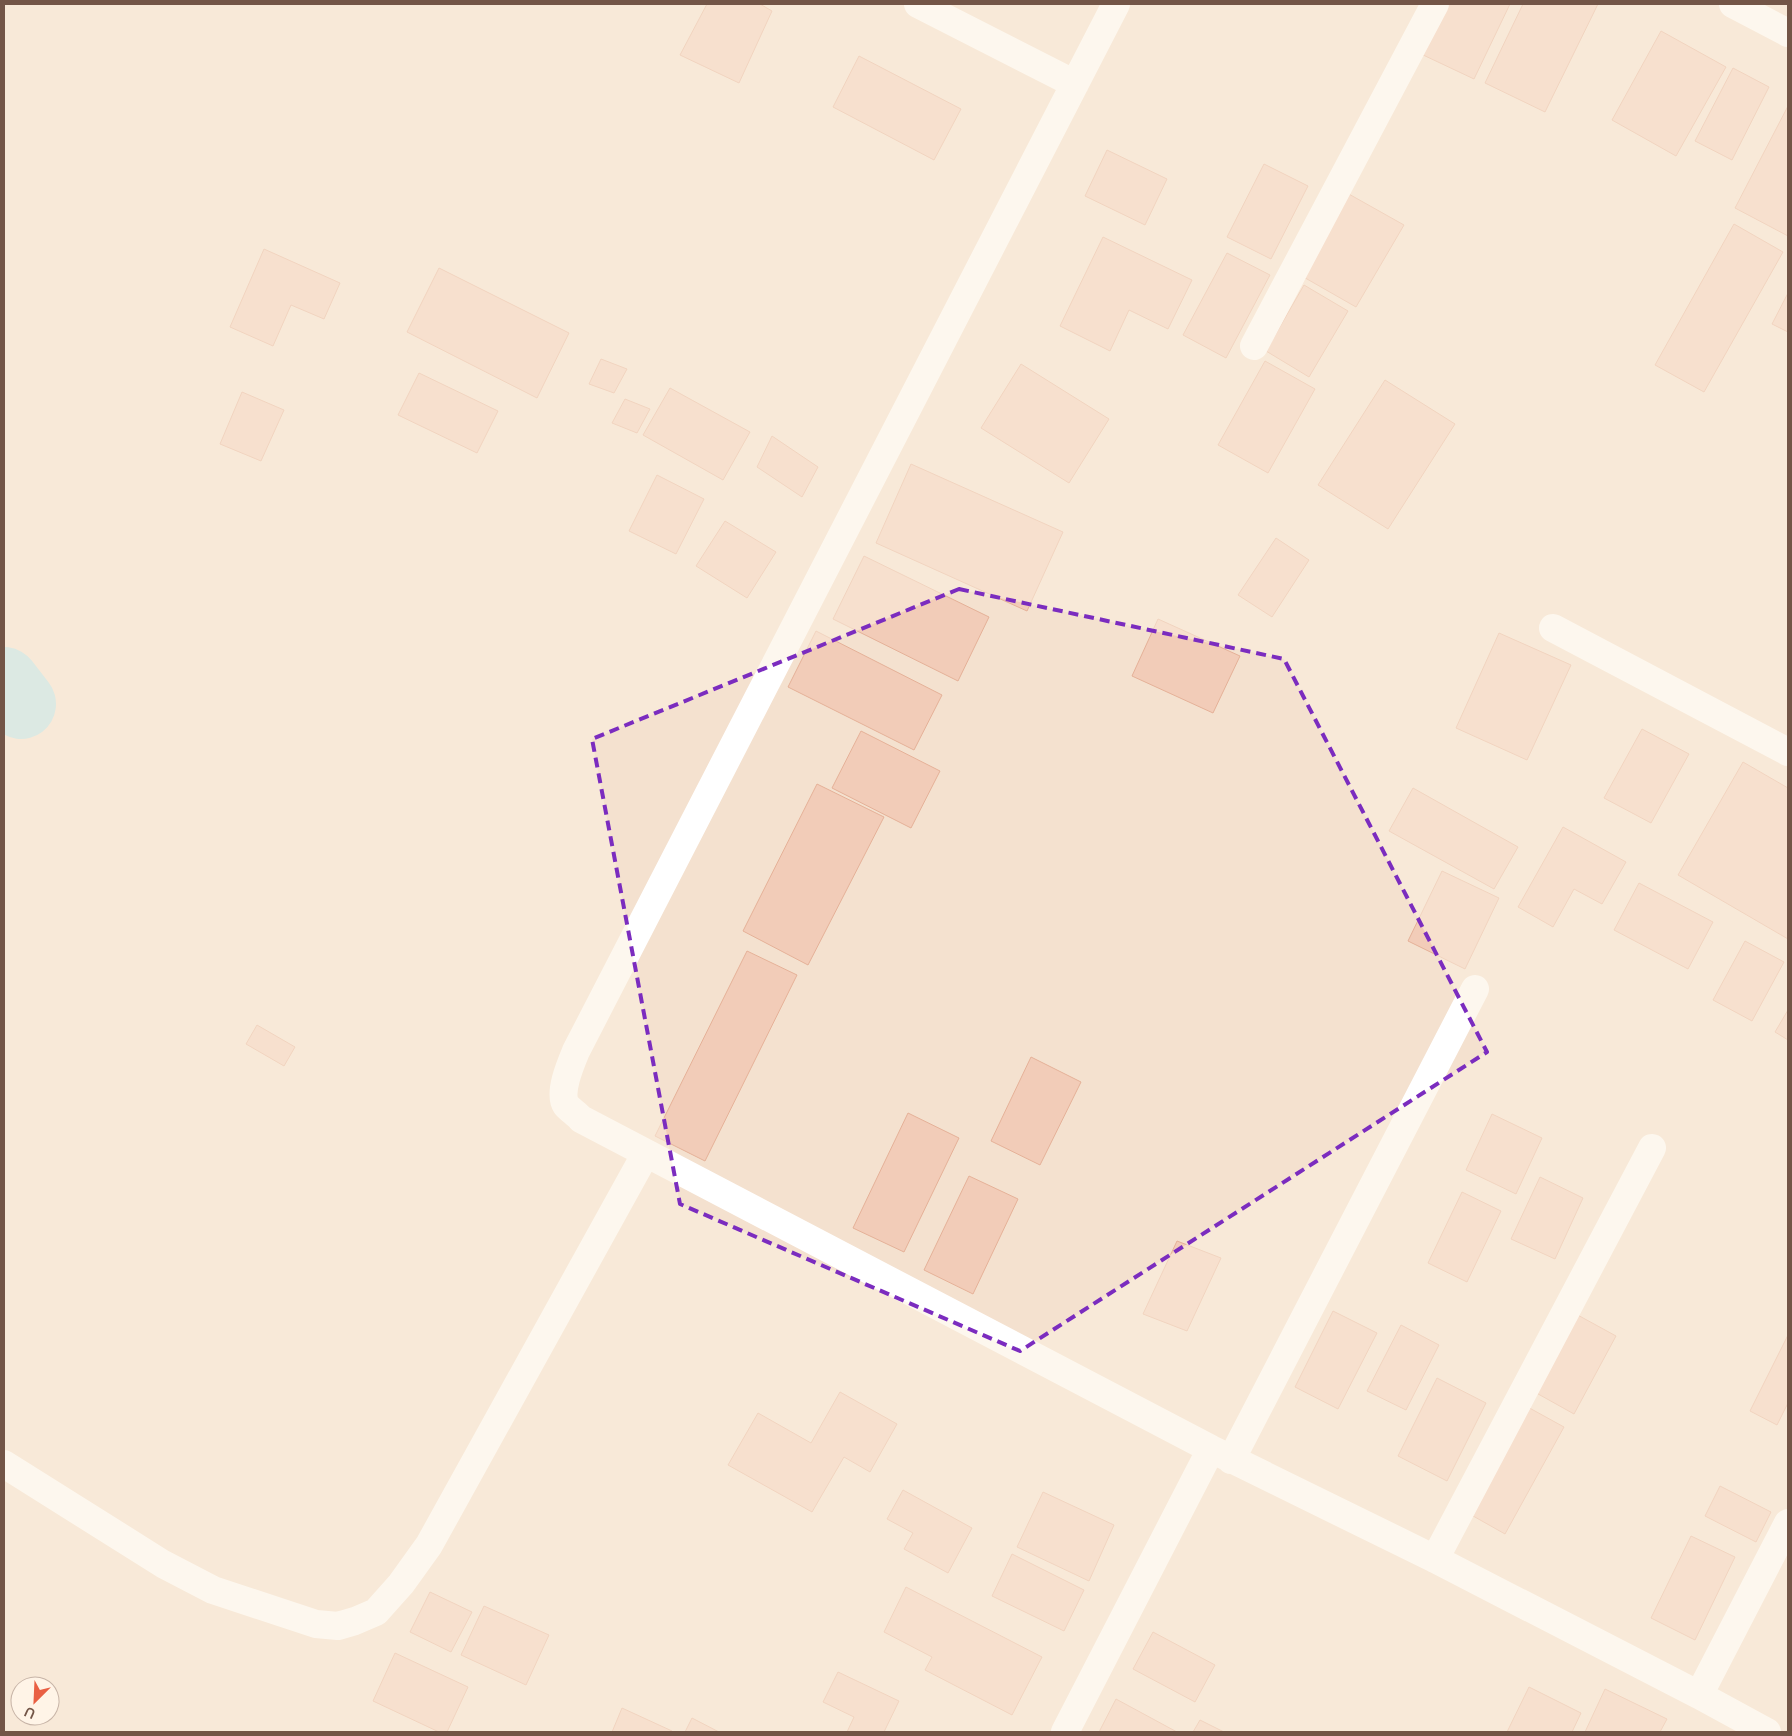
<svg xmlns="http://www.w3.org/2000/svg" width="1792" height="1736" font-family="'Nunito Sans',sans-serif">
  <rect width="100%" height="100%" fill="#fcf0e0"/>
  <!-- residential -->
  <path fill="#f4e1cf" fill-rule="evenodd" d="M 4,4 L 1788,4 L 1788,1732 L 4,1732 ZM 20,1686 L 50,1686 L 50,1716 L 20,1716 Z"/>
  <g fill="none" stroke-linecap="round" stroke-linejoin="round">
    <!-- river -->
    <path stroke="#b5e1e6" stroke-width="70" d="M 4,682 L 21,704"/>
  </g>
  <!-- building -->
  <path fill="#f2ccb8" stroke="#e5b198" d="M 707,4 L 760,4 L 772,11 L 739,83 L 680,55 Z
    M 1444,4 L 1510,4 L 1474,79 L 1421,54 Z
    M 1523,4 L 1598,4 L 1545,112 L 1485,83 Z
    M 1661,31 L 1726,67 L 1676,156 L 1612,120 Z
    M 859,56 L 961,109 L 934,160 L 833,107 Z
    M 1733,68 L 1769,87 L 1732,160 L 1695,141 Z
    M 1788,106 L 1788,236 L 1735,208 Z
    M 1107,150 L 1167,179 L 1145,225 L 1085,196 Z
    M 1264,164 L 1308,186 L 1271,259 L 1227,237 Z
    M 1347,193 L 1404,225 L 1356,307 L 1300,275 Z
    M 1734,224 L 1783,252 L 1704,392 L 1655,365 Z
    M 1103,237 L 1192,280 L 1168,329 L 1129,310 L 1110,351 L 1060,326 Z
    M 264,249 L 340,283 L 324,319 L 291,305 L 273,346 L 230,327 Z
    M 1227,253 L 1270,275 L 1226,358 L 1183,335 Z
    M 439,268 L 569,333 L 537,398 L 407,332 Z
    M 1304,285 L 1348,311 L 1309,377 L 1266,351 Z
    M 1788,293 L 1788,332 L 1772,324 Z
    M 601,359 L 627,369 L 614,393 L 589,384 Z
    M 1265,361 L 1315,389 L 1268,473 L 1218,445 Z
    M 1021,364 L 1109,419 L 1069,483 L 981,428 Z
    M 419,373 L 498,411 L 477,453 L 398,415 Z
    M 1385,380 L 1455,424 L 1388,529 L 1318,485 Z
    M 670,388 L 750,432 L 723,480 L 643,435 Z
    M 242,392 L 284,410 L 261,461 L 220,444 Z
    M 625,399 L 650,409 L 637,433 L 612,423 Z
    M 772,436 L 818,467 L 802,497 L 757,467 Z
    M 911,464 L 1063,532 L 1027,611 L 876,543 Z
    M 657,475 L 704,499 L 676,554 L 629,531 Z
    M 725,521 L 776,552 L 747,598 L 696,566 Z
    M 1276,538 L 1309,560 L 1272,617 L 1238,595 Z
    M 864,556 L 989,617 L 958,681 L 833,619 Z
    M 1158,619 L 1240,656 L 1213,713 L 1132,676 Z
    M 816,631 L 942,695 L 914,750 L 788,687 Z
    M 1499,633 L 1571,665 L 1527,760 L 1456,728 Z
    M 1642,729 L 1689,754 L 1651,823 L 1604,798 Z
    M 861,731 L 940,771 L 911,828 L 832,788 Z
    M 1743,762 L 1788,788 L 1788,939 L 1678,875 Z
    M 817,784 L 884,817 L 808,965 L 743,931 Z
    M 1413,788 L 1518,847 L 1494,889 L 1389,831 Z
    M 1563,827 L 1626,862 L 1602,904 L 1574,889 L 1553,927 L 1518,907 Z
    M 1442,871 L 1499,898 L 1465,969 L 1408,941 Z
    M 1639,883 L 1713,922 L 1688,969 L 1614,930 Z
    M 1745,941 L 1784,962 L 1752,1021 L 1713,1000 Z
    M 747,951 L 797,975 L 705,1161 L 655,1136 Z
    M 1788,1010 L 1788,1040 L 1775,1032 Z
    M 257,1025 L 295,1047 L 284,1066 L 246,1044 Z
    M 1031,1057 L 1081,1082 L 1040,1165 L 991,1141 Z
    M 908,1113 L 959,1138 L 904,1252 L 853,1228 Z
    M 1492,1114 L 1542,1138 L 1516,1194 L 1466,1170 Z
    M 969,1176 L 1018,1199 L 973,1294 L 924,1270 Z
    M 1540,1177 L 1583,1198 L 1555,1259 L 1511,1239 Z
    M 1462,1192 L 1501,1211 L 1467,1282 L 1428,1263 Z
    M 1177,1241 L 1221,1258 L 1187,1331 L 1143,1314 Z
    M 1333,1311 L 1377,1333 L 1338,1409 L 1295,1387 Z
    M 1574,1313 L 1616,1336 L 1574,1414 L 1531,1390 Z
    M 1401,1325 L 1439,1345 L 1406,1410 L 1367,1391 Z
    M 1788,1335 L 1788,1403 L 1777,1425 L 1750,1411 Z
    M 1437,1378 L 1486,1403 L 1447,1481 L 1398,1456 Z
    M 840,1392 L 897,1424 L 870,1472 L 844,1457 L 812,1512 L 728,1465 L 758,1413 L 811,1443 Z
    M 1524,1405 L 1564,1427 L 1505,1534 L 1466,1512 Z
    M 1720,1486 L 1771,1512 L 1756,1542 L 1705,1516 Z
    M 903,1490 L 972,1528 L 948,1573 L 904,1549 L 913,1533 L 887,1519 Z
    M 1043,1492 L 1114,1525 L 1089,1581 L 1017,1547 Z
    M 1691,1536 L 1735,1557 L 1695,1640 L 1651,1618 Z
    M 1012,1554 L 1084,1590 L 1064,1631 L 992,1596 Z
    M 906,1587 L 1042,1657 L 1012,1715 L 925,1670 L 932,1657 L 884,1632 Z
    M 430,1592 L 472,1612 L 451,1652 L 410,1632 Z
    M 484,1606 L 549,1635 L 526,1685 L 461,1655 Z
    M 1153,1632 L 1215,1665 L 1195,1702 L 1133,1669 Z
    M 395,1653 L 468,1687 L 447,1732 L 439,1732 L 373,1701 Z
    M 838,1672 L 899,1701 L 884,1732 L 847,1732 L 854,1717 L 823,1702 Z
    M 1529,1687 L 1581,1713 L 1572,1732 L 1507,1732 Z
    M 1605,1689 L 1667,1719 L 1660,1732 L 1585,1732 Z
    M 1116,1699 L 1177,1732 L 1099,1732 Z
    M 622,1708 L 672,1731 L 671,1732 L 612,1732 Z
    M 692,1718 L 719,1732 L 685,1732 Z
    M 1200,1720 L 1224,1732 L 1193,1732 Z"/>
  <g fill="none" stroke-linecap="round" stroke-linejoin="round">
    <!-- street -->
    <path stroke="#fff" stroke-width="28" d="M 918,4 L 1075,84
      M 1116,4 L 576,1051 C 571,1063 558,1093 566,1105 C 570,1110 577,1114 581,1119 L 1211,1449 L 1435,1559 L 1699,1695 L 1767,1732
      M 1733,4 L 1788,33
      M 1254,346 L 1435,4
      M 1553,628 L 1788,752
      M 1231,1460 L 1475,989
      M 4,1464 L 163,1564 L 213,1590 L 316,1624 L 338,1626 L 355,1621 L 376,1612 L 401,1584 L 429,1545 L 646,1153
      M 1435,1559 L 1652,1148
      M 1699,1695 L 1788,1523
      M 1065,1732 L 1211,1449"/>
  </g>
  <!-- marked area -->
  <path d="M0 0H1792V1736H0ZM 959,589 L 1284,659 L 1487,1052 L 1020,1351 L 680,1204 L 592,739 Z" fill="#fcf0e0" fill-opacity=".55" fill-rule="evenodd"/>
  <path fill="none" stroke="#7b2cbf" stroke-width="4" stroke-dasharray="10 6" stroke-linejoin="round" d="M 959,589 L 1284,659 L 1487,1052 L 1020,1351 L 680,1204 L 592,739 Z"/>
  <!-- border -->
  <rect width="1792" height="1736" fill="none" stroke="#735547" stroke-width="10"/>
  <!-- north arrow -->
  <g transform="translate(35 1701) rotate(204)"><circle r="24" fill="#fff4e7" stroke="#c7b4a7"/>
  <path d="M0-4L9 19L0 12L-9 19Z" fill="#e95f43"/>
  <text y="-8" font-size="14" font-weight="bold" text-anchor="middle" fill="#735547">U</text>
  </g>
</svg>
